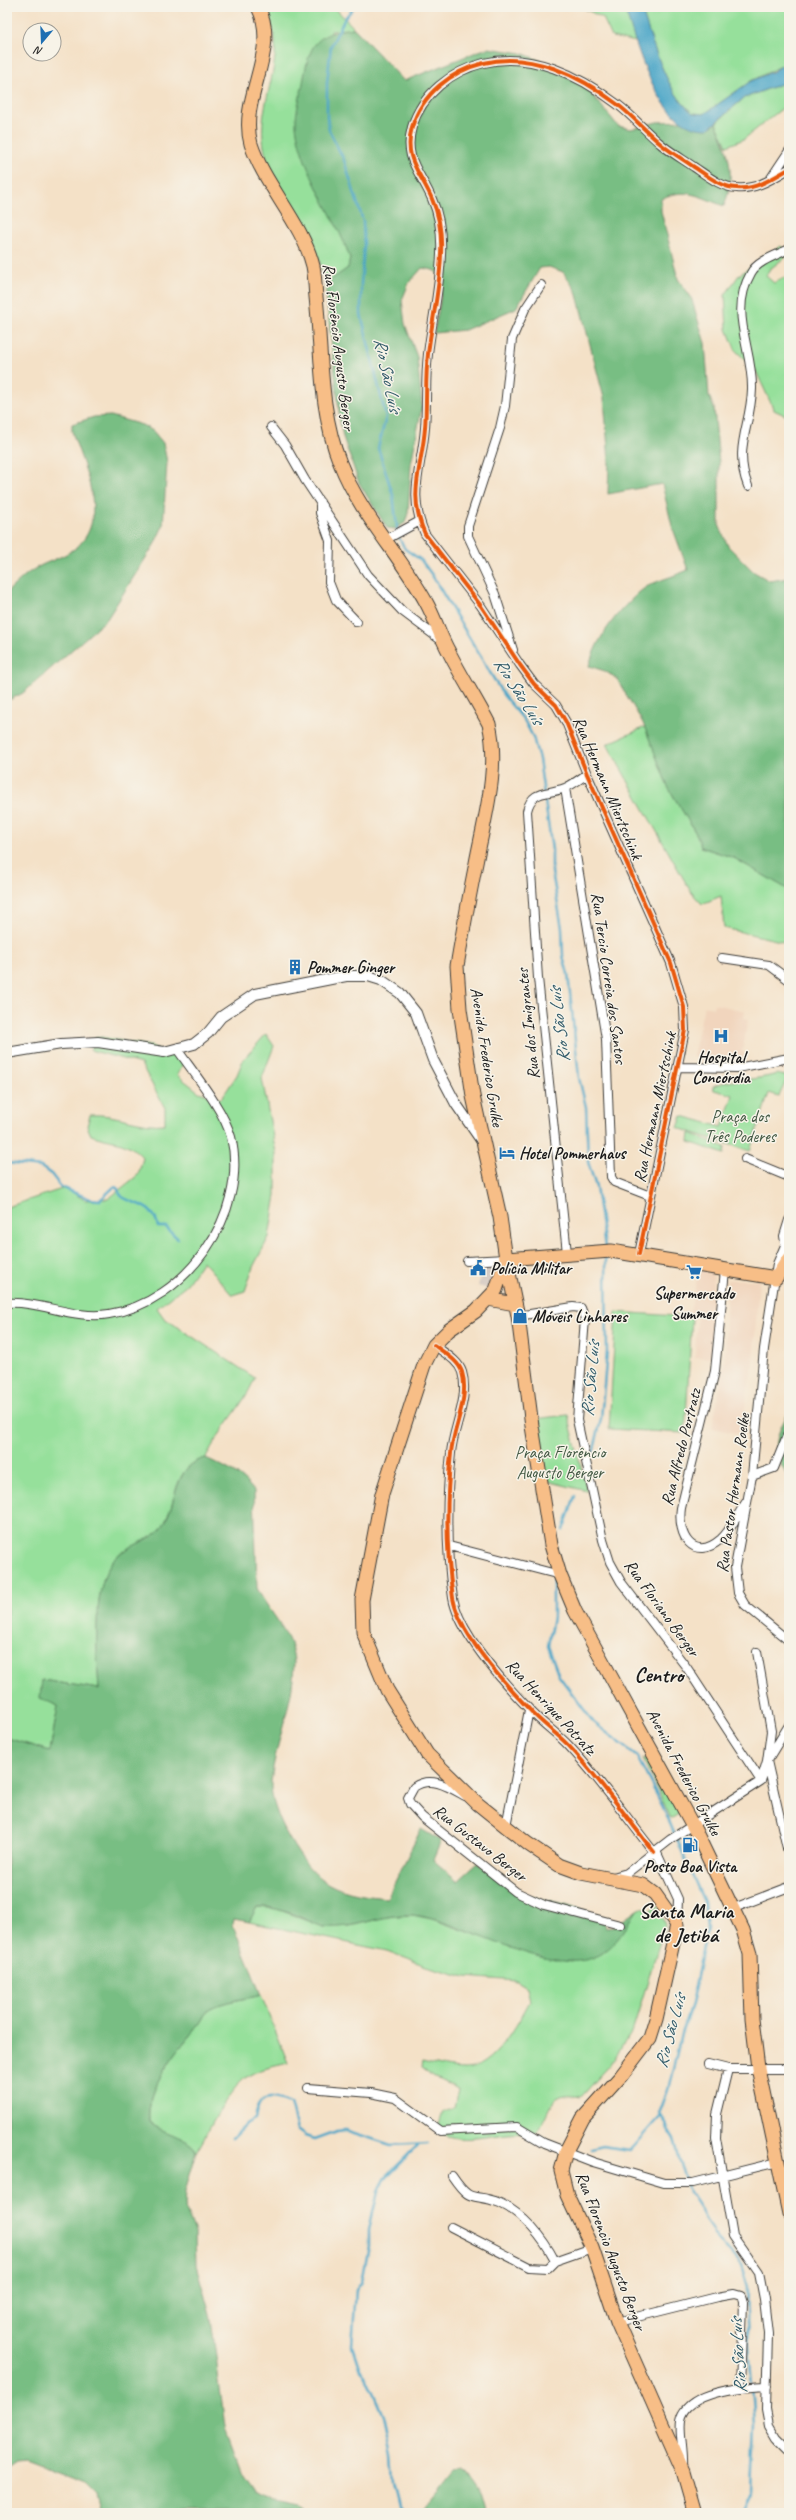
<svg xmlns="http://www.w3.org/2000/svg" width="796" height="2520" font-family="Caveat,sans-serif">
  <rect width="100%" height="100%" fill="#f7f3e8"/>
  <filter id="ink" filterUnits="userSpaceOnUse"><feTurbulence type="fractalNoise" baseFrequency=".025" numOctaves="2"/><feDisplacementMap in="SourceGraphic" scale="8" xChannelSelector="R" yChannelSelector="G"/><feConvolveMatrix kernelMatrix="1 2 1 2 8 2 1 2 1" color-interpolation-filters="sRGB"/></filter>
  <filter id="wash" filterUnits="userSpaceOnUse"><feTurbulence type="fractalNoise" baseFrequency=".012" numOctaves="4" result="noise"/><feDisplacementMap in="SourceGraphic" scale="16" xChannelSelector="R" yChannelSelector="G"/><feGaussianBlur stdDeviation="0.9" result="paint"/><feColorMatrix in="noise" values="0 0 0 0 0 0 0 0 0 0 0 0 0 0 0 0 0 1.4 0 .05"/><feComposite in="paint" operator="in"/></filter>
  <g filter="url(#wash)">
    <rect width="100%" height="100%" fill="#f4e1c7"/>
    <!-- built -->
    <path fill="#f1d5bd" d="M 714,1004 L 745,1011 L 744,1018 L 748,1019 L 742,1052 L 745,1054 L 744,1061 L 700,1065 L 701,1059 L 693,1057 L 704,1006 L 713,1008 Z
      M 699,1269 L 713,1272 L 711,1358 L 695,1357 L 697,1317 L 694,1317 L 694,1313 L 690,1312 Z
      M 727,1280 L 759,1280 L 753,1362 L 740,1434 L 712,1428 L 725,1361 Z"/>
    <!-- industrial -->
    <path fill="#cec1ba" d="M 484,1263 L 500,1267 L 493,1290 L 478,1286 Z"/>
    <!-- green -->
    <path fill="#96e09b" stroke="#597e5c" d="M 262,7 L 334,7 L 354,28 L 331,31 L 345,244 L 350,258 L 348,268 L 325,284 C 321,264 315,244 305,227 C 289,198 266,173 263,140 C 258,94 294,51 262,7 Z
      M 581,7 L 624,7 L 636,42 L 612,37 L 603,18 Z
      M 641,7 L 789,7 L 789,62 L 751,81 L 704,114 L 693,113 C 666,93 651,38 641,7 Z
      M 789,81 L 789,103 L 744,139 L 727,146 L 716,123 L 744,98 Z
      M 781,246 L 789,254 L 769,270 L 766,276 L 774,283 L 789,275 L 789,417 L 774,410 L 755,369 L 736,351 L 727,329 L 725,295 L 739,275 Z
      M 645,727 L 668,787 L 697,835 L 701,847 L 734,858 L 789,890 L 789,943 L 724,928 L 721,896 L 702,904 L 691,892 L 607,744 Z
      M 266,1034 L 274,1046 L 262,1078 L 276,1153 L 276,1195 L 269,1237 L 253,1267 L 245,1291 L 232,1295 L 203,1261 L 187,1284 L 157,1308 L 164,1318 L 255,1378 C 243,1407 219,1429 206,1458 C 172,1466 178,1501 163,1526 C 154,1541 131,1544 118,1555 C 90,1578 97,1656 99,1689 L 42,1680 L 58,1706 L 50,1751 L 7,1738 L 7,1207 L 65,1188 L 85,1200 L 108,1199 L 138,1175 L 143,1158 C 127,1139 113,1143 91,1135 L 87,1126 L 90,1115 C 116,1113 140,1127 165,1124 L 165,1108 L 141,1064 L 90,1050 L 96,1036 L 151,1046 L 185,1060 L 177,1075 L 199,1092 L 221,1099 L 237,1075 L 243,1060 Z
      M 777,1074 L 788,1077 L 779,1096 L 769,1093 L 750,1151 L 678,1128 L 682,1116 L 722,1127 L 733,1095 L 714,1090 L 713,1086 C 733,1078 756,1081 777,1074 Z
      M 690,1133 L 725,1147 L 724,1154 L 689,1142 Z
      M 616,1312 L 692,1317 L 685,1433 L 609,1429 Z
      M 568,1415 L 587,1491 L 543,1480 L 534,1419 Z
      M 643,1759 L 650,1761 L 680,1813 L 671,1819 Z
      M 658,1906 L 665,1925 L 633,2029 L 611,2064 L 581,2097 C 542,2089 556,2119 531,2135 C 502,2128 465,2149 437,2131 L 443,2112 L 454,2108 L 458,2089 L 433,2077 L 421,2068 L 422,2062 C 436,2065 451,2069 465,2069 C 494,2069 518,2023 530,2001 L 527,1987 L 517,1981 L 466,1977 L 426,1966 L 387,1951 L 249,1922 L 257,1907 L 277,1909 L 324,1927 L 350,1926 L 386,1917 L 412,1915 L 432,1919 L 530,1954 L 571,1962 L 623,1932 L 637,1910 L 642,1908 L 650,1911 Z
      M 261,1995 L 288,2063 C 273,2067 256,2069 244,2079 C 224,2096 211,2128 197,2151 C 185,2136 163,2134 149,2122 C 145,2086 179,2049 200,2023 C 203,2019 205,2013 208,2010 C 224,2000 244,2000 261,1995 Z"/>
    <!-- forest -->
    <path fill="#78be83" stroke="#4a6d50" d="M 354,28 L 404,81 L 479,51 L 489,48 L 521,53 L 563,69 L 585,86 L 618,126 L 631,129 L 657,122 L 683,121 L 692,126 L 708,129 L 716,123 C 729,151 736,176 724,206 C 702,198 685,186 661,199 L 661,211 L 678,279 L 691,297 L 705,343 L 709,396 L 714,408 L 719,463 L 719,525 L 728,546 L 754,572 L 770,581 L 789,578 L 789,890 L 734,858 L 701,847 L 697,835 L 668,787 L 643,723 L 617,679 L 605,671 L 589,666 C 596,638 620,608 642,590 C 653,581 673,577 688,570 L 672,526 L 662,484 L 608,494 L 609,462 L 604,398 L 576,291 L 563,272 L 549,267 L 540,268 L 516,308 L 465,330 L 434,333 C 436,318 447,285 437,273 C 434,269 427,269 422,268 L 409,283 L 402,300 L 405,324 L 417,357 L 422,406 L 411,464 L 408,513 L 405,523 L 395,529 L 387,528 L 359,483 L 343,437 L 340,421 L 325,284 L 348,268 L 350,258 C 335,214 302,173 296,126 C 295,111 302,92 304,77 C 310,42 318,33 354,28 Z
      M 111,416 L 142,425 L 153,431 L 163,443 L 167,462 L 163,526 L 154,545 L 107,619 L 23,693 L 7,701 L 7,592 C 17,583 26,573 38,567 C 51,560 67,556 78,546 C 110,516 82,465 72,431 L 72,424 L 94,417 Z
      M 789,1412 L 789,1479 C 772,1452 773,1439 789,1412 Z
      M 206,1458 C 225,1467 241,1474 254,1491 L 257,1588 C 269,1613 293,1633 294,1663 C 294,1704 275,1742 271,1782 C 269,1811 303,1871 329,1884 C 347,1894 368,1896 387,1898 L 421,1829 L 441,1841 L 433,1860 L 458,1881 L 478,1863 L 524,1895 L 566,1904 L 602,1916 L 606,1927 L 615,1926 L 637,1910 C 629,1923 620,1939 608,1949 C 563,1989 463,1919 412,1915 C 383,1913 355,1930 326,1927 C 320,1927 314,1923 309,1921 C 293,1914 274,1906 257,1907 L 249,1922 L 234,1919 L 233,1925 L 261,1995 C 244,2000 224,2000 208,2010 C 205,2013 203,2019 200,2023 C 179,2049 145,2086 149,2122 C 163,2134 186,2135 197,2151 L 185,2192 L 184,2205 L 195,2233 L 196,2265 L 211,2318 L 225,2427 L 242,2472 L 254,2489 L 276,2502 L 295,2506 L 304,2513 L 101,2513 L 96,2494 L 85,2483 L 27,2461 L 16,2462 L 7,2468 L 7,1738 L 50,1751 L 58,1706 L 40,1698 L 42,1680 L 99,1689 C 97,1656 90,1578 118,1555 C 131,1544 154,1540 163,1526 C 178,1501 173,1465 206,1458 Z
      M 464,2472 C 475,2482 486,2498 487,2513 L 420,2513 L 432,2502 L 455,2473 Z"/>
    <!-- water -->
    <path fill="#48a5c7" stroke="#326072" d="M 624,7 L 641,7 C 651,38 666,93 693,113 L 704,114 L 751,81 L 774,71 L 787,62 L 789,81 L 744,98 L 708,129 C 657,131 637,44 624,7 Z"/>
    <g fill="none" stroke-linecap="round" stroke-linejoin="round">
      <!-- stream -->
      <path stroke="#48a5c7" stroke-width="2.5" d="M 354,7 L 345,18 L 331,46 L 327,83 L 327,117 L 329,130 L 344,160 L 363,221 L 364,246 L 361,284 L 361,314 L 386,417 L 378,448 L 393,495 L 398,536 L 405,549 L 421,560 L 432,575 L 504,696 L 524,720 L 533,737 L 539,759 L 552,850 L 552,872 L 562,928 L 563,956 L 568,974 L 579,1078 L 586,1107 L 588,1162 L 596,1187 L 605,1247
        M 7,1163 L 41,1167 L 51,1174 L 61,1187 L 90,1199 L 100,1200 L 114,1187 L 117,1188 C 119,1191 120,1196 124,1198 C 140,1206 155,1207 158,1227 L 166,1227 L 178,1239
        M 593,1454 L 601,1419 L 607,1351 L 606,1256
        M 563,1530 L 575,1496
        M 553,1579 L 553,1617 L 548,1646 L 559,1676 L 594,1723 L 636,1755 L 662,1805 L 704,1902 L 707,1928 L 691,2005 L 681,2034 L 668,2090 L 659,2114 L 674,2139 L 689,2192 L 701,2210 L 714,2235 L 741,2265 L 748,2288 L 747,2321 L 755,2425 L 752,2492 L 742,2513
        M 232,2138 L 247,2123 L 255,2119 C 258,2094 270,2095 290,2103 L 297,2130 L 305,2136 L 314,2139 L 336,2131 L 345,2130 L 391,2145 L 428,2143
        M 591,2149 L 603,2146 L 630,2150 L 660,2116
        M 402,2513 L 394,2480 L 392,2452 L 384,2416 L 374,2392 L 360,2370 L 352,2346 L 356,2290 L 362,2282 L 369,2246 L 369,2229 L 378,2192 L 384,2179 L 418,2145"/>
    </g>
  </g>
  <g filter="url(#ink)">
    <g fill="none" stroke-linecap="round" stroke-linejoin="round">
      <defs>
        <path id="minor" d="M 771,178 L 789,151
          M 271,427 L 285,445 L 305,480 L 368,575 L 402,611 L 442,641
          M 748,486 C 733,447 751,426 752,389 C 753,348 728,313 751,273 C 757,261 777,255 789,249
          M 320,502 L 320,513 L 330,541 L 329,582 L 336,600 L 357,622
          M 385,540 L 420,521
          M 513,650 L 495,594 L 468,536 L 468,526 L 500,428 L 505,406 L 512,339 L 525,309 L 541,285
          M 565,788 L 606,1039 L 611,1177 L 614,1182 L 650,1196
          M 722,958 L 769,965 L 789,980
          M 678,1067 L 737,1068 L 789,1058
          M 745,1159 L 789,1177
          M 789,1236 L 777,1264 L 764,1349 L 752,1476 L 735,1567 L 738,1593 L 745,1605 L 789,1641
          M 785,1242 L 784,1236 L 789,1220
          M 567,1253 L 538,978 L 527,811 C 532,789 547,795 565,788 C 572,785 580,779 587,774
          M 639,1254 L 685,1030 L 684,1007 L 671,963 L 587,774 L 566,722 L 556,705 L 534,684 L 520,665 L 481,606 L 425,534 C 407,494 422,468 425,428 C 427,403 425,378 428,354 C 432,320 440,288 441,254 C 442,235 440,217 432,199 C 420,171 403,159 412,127 C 422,94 451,71 484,63 C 531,51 580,76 617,104 C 633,116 646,132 662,145 C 672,153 684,160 694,167 C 706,175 722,188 737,188 C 756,190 773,178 789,169
          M 467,1261 L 506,1259
          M 725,1270 L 715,1371 L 681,1508 C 677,1535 693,1563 721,1539 C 732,1529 738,1513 747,1501
          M 7,1303 C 41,1301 75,1320 109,1314 C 185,1303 250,1213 231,1137 C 224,1110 193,1072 177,1049
          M 518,1316 L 573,1307 L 581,1308 L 585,1319 L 577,1420 L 603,1540 L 610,1562 L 621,1582 L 687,1668 L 761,1781
          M 434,1345 C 444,1353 458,1360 462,1372 C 470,1398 453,1427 451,1453 C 446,1500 446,1551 453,1598 C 459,1633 504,1683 529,1709 C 541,1723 557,1733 569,1746 C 600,1779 626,1817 654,1852
          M 752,1476 L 774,1468 L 789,1431
          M 449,1546 L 560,1575
          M 757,1652 L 771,1731 L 767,1761 L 789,1857
          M 465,1796 C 449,1787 431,1775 414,1787 L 408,1798 L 410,1804 L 422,1817 L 516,1892 L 544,1905 L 620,1925
          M 506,1826 L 529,1710
          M 656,1851 L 678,1899 L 677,1925
          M 613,1877 L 627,1873 L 671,1839 L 761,1781 L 767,1761 L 789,1725
          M 734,1908 L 789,1887
          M 708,2064 L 728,2069 L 789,2069
          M 728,2069 L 717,2114 L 716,2138 L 733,2236 L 759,2273 L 764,2299 L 768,2334 L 766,2410 L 769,2426 L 776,2438 L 789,2451
          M 308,2088 L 371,2093 L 395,2098 L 440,2131 L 517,2127 L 544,2143 L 593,2162 L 664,2183 L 693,2183 L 778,2162
          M 452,2176 C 473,2207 473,2191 500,2203 C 524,2214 543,2238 555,2261 L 592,2248
          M 451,2227 L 529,2267 L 548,2268 L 555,2261
          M 617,2322 L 717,2297 L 734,2294 L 741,2296 L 743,2302 L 740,2388
          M 683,2466 C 684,2451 679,2434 681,2420 C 686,2391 744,2387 767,2386"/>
        <path id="tertiary" d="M 7,1053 L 61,1044 L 98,1042 L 164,1052 L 194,1044 L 208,1033 L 221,1017 L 255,994 L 346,976 L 368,976 L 381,980 L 400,993 L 416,1013 L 433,1060 L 456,1104 L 481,1140"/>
        <path id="primary" d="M 258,7 C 281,51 238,98 251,144 C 264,185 302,222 313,266 C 315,276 315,287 316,297 C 322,352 319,411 340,463 C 360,514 400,555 426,602 C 435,618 440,636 449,652 C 461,676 476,699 489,724 C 500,768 484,820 476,863 C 469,897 463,931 457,966 L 460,1009 L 473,1096 L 500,1217 L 506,1259 L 518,1316 L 532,1426 L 551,1545 L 560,1575 L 575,1611 L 693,1826 L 743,1930 L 750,1954 L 752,2019 L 758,2068 L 789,2214
          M 506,1259 L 496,1290 L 476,1311 L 449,1330 L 434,1345 L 424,1365 L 382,1494 L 362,1600 L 363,1632 L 387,1690 L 427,1754 L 478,1804 L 528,1844 L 559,1865 L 581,1873 L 643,1885 L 655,1894 L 677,1925 L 656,2019 L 650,2038 L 621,2076 L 583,2118 L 566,2151 L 561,2171 L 567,2195 L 592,2248 L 617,2322 L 683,2471 L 695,2513
          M 506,1259 L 611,1251 L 776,1278 L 789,1258
          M 488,1299 L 515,1304"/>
      </defs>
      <!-- minor casing -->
      <use href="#minor" stroke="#3c3a36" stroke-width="10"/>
      <!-- tertiary casing -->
      <use href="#tertiary" stroke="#3c3a36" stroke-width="12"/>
      <!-- primary casing -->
      <use href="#primary" stroke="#3c3a36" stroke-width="15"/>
      <!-- minor -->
      <use href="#minor" stroke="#fff" stroke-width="8"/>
      <!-- tertiary -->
      <use href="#tertiary" stroke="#fff" stroke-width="10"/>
      <!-- primary -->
      <use href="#primary" stroke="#f7be87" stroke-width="13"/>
      <defs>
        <path id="cycleway" d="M 639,1254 L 685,1030 L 684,1007 L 671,963 L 587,774 L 566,722 L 556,705 L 534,684 L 520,665 L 481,606 L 425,534 C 407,494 422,468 425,428 C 427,403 425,378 428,354 C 432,320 440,288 441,254 C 442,235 440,217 432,199 C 420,171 403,159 412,127 C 422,94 451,71 484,63 C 531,51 580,76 617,104 C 633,116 646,132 662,145 C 672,153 684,160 694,167 C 706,175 722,188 737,188 C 756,190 773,178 789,169
          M 434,1345 C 444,1353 458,1360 462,1372 C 470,1398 453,1427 451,1453 C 446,1500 446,1551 453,1598 C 459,1633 504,1683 529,1709 C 541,1723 557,1733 569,1746 C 600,1779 626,1817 654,1852"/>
      </defs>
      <!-- cycleway casing -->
      <use href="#cycleway" stroke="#f7f3e8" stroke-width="6"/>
      <!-- cycleway -->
      <use href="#cycleway" stroke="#e8590c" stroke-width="4"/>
    </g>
  </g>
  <!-- icons -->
  <defs>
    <symbol id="building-bare" viewBox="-9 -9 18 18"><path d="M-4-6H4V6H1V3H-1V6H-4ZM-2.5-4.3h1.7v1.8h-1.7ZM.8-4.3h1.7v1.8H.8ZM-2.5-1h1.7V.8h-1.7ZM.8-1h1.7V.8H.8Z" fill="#1f6fb2" stroke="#f7f3e8" stroke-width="2.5" paint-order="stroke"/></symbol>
    <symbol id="hospital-bare" viewBox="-9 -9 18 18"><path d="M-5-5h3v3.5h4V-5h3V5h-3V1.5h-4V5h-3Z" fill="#1f6fb2" stroke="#f7f3e8" stroke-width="2.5" paint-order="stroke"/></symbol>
    <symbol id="hotel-bare" viewBox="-9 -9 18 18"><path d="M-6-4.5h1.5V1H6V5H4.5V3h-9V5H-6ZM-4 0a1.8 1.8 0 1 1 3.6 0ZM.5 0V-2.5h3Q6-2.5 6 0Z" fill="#1f6fb2" stroke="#f7f3e8" stroke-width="2.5" paint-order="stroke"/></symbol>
    <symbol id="civic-bare" viewBox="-9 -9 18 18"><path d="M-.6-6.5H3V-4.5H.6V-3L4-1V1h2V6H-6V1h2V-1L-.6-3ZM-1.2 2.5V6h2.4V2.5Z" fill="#1f6fb2" stroke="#f7f3e8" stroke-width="2.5" paint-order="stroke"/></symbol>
    <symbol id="supermarket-bare" viewBox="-9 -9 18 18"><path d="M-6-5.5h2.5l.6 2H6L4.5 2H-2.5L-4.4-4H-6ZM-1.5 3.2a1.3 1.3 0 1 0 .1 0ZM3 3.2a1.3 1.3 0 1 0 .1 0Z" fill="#1f6fb2" stroke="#f7f3e8" stroke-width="2.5" paint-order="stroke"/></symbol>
    <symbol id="shop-bare" viewBox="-9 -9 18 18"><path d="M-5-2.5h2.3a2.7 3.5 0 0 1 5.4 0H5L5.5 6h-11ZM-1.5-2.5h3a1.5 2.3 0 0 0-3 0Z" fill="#1f6fb2" stroke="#f7f3e8" stroke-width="2.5" paint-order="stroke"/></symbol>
    <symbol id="fuel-bare" viewBox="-9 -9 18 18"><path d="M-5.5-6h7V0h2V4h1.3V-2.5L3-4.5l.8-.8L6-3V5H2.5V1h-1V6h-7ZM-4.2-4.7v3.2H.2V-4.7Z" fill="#1f6fb2" stroke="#f7f3e8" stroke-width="2.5" paint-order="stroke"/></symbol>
  </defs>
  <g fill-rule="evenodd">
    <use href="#building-bare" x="284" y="956" width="22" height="22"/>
    <use href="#hospital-bare" x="710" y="1025" width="22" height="22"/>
    <use href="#hotel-bare" x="496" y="1142" width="22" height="22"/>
    <use href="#civic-bare" x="467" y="1257" width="22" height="22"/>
    <use href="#supermarket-bare" x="683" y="1261" width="22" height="22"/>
    <use href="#shop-bare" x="509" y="1305" width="22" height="22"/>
    <use href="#fuel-bare" x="679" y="1834" width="22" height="22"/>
  </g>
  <g text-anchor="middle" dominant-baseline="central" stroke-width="3" stroke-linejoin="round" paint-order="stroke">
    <!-- street labels -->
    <g font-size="17" fill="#1c1c1c" stroke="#f7f3e8">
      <text transform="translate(339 347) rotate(83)">Rua Florêncio Augusto Berger</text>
      <text transform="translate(608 788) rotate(67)">Rua Hermann Miertschink</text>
      <text transform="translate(609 978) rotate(82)">Rua Tercio Correia dos Santos</text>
      <text transform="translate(528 1024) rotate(-96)">Rua dos Imigrantes</text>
      <text transform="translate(487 1057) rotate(81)">Avenida Frederico Grulke</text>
      <text transform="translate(655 1107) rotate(-78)">Rua Hermann Miertschink</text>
      <text transform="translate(681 1447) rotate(-76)">Rua Alfredo Portratz</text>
      <text transform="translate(733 1493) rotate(-82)">Rua Pastor Hermann Roelke</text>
      <text transform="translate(662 1608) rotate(54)">Rua Floriano Berger</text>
      <text transform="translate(551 1707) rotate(47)">Rua Henrique Potratz</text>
      <text transform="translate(684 1772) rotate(62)">Avenida Frederico Grulke</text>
      <text transform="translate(480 1843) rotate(38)">Rua Gustavo Berger</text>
      <text transform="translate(611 2251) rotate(69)">Rua Florencio Augusto Berger</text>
    </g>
    <!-- poi labels -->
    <g font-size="17" font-weight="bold" fill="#1c1c1c" stroke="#f7f3e8" text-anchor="start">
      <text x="307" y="967">Pommer Ginger</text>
      <text x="721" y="1057" text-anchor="middle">Hospital<tspan x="721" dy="20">Concórdia</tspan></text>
      <text x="519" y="1153">Hotel Pommerhaus</text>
      <text x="490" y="1268">Polícia Militar</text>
      <text x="694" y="1293" text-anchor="middle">Supermercado<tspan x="694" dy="20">Summer</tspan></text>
      <text x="532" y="1316">Móveis Linhares</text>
      <text x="690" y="1866" text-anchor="middle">Posto Boa Vista</text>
    </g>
    <!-- park labels -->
    <g font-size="17" fill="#415742" stroke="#f7f3e8">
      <text x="740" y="1116">Praça dos<tspan x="740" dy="20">Três Poderes</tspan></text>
      <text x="560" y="1452">Praça Florêncio<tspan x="560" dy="20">Augusto Berger</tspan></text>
    </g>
    <!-- water labels -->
    <g font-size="18" font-style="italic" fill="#305a69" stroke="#f7f3e8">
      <text transform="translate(388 375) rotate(78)">Rio São Luís</text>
      <text transform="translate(519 691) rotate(57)">Rio São Luís</text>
      <text transform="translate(559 1025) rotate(-97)">Rio São Luís</text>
      <text transform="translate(590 1379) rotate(-85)">Rio São Luís</text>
      <text transform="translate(670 2031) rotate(-75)">Rio São Luís</text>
      <text transform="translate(738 2356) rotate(-94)">Rio São Luís</text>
    </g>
    <!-- district labels -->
    <g font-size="21" font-weight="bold" fill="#1c1c1c" stroke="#f7f3e8">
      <text x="659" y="1675">Centro</text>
      <text x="686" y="1911">Santa Maria<tspan x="686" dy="24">de Jetibá</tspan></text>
    </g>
  </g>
  <!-- margin -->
  <rect width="796" height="2520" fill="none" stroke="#f7f3e8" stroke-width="24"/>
  <!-- north arrow -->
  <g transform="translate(42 42) rotate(199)"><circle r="19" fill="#f7f3e8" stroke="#9f9d96"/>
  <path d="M0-3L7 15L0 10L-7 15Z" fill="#1f6fb2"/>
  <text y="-6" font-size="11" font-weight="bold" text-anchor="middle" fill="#1c1c1c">N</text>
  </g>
</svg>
